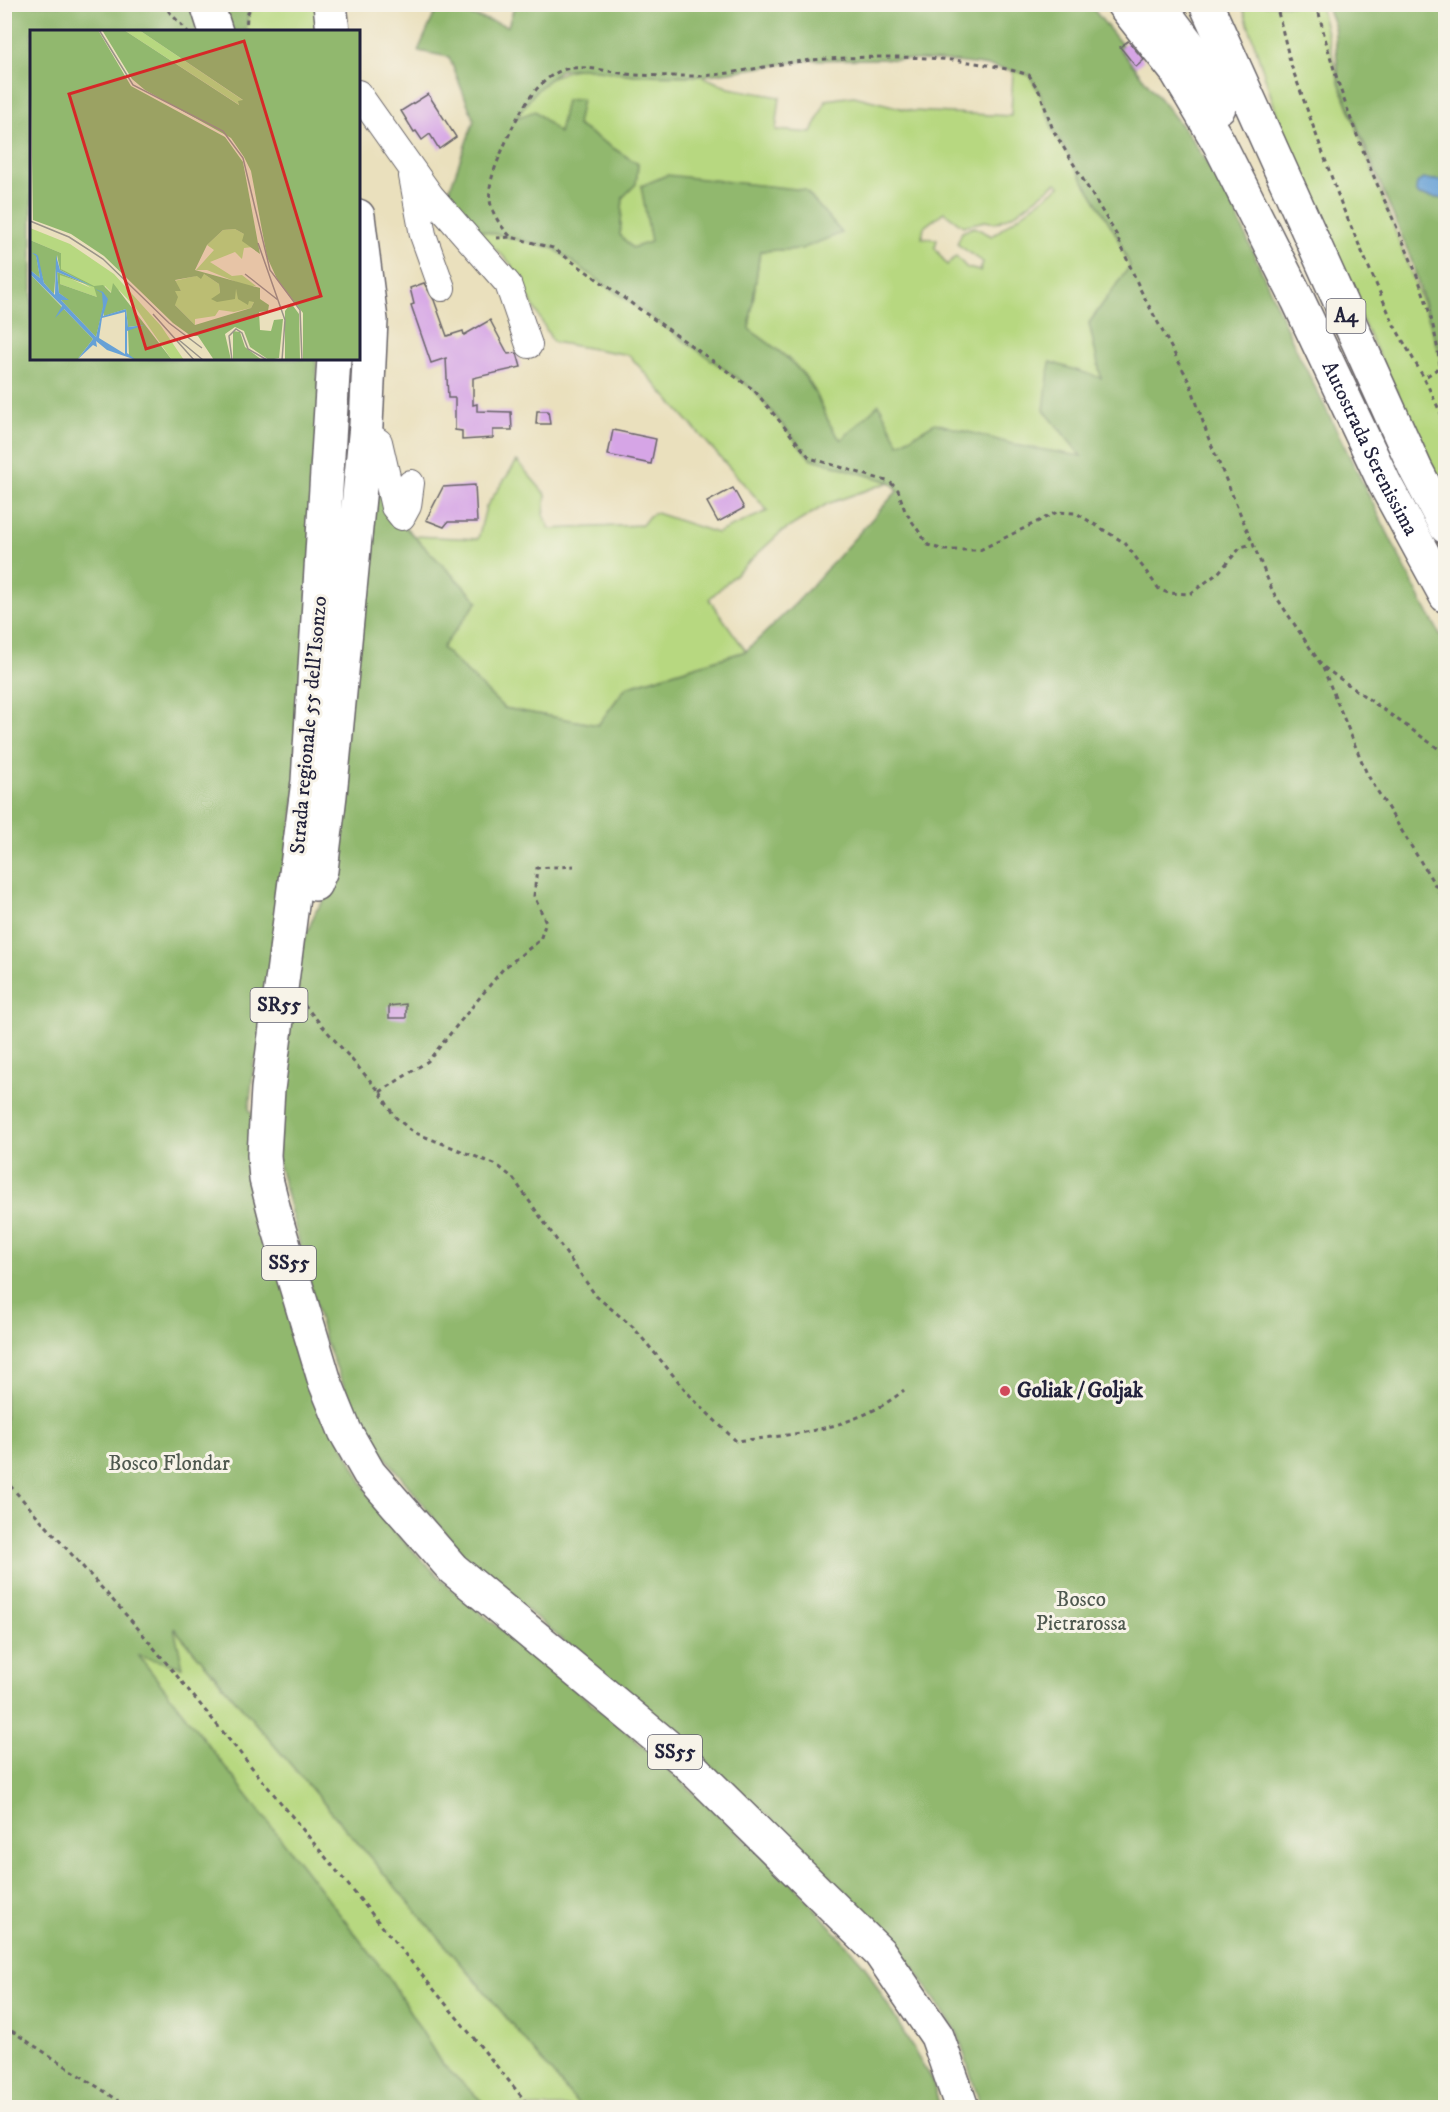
<svg xmlns="http://www.w3.org/2000/svg" width="1450" height="2112" font-family="'IM FELL DW Pica',serif">
  <rect width="100%" height="100%" fill="#f7f3e8"/>
  <filter id="ink" filterUnits="userSpaceOnUse"><feTurbulence type="fractalNoise" baseFrequency=".0167" numOctaves="2"/><feDisplacementMap in="SourceGraphic" scale="12" xChannelSelector="R" yChannelSelector="G"/><feConvolveMatrix kernelMatrix="1 2 1 2 8 2 1 2 1" color-interpolation-filters="sRGB"/></filter>
  <filter id="wash" filterUnits="userSpaceOnUse"><feTurbulence type="fractalNoise" baseFrequency=".008" numOctaves="4" result="noise"/><feDisplacementMap in="SourceGraphic" scale="24" xChannelSelector="R" yChannelSelector="G"/><feGaussianBlur stdDeviation="1.35" result="paint"/><feColorMatrix in="noise" values="0 0 0 0 0 0 0 0 0 0 0 0 0 0 0 0 0 1.4 0 .05"/><feComposite in="paint" operator="in"/></filter>
  <g filter="url(#wash)">
    <rect width="100%" height="100%" fill="#eae0bd"/>
    <!-- green -->
    <path fill="#b7d880" stroke="#6c7d5e" stroke-width="1.5" fill-rule="evenodd" d="M 252,5 L 318,5 L 321,31 L 246,32 L 247,15 Z
      M 1242,5 L 1320,5 L 1339,82 L 1445,363 L 1445,492 L 1348,291 L 1287,146 Z
      M 583,68 L 635,75 L 702,76 L 729,88 L 780,97 L 776,130 L 812,133 L 826,100 L 854,96 L 912,111 L 1011,116 L 1013,70 L 1029,75 L 1040,93 L 1053,130 L 1116,234 L 1130,266 L 1089,323 L 1102,379 L 1050,362 L 1081,457 L 1020,446 L 899,444 L 841,440 C 826,424 823,404 812,386 C 796,361 772,346 749,329 L 760,251 L 801,249 L 651,242 L 632,248 L 620,235 L 623,197 L 636,184 L 638,164 L 577,125 L 559,133 L 515,118 C 536,90 546,72 583,68 ZM 1056,183 L 1060,186 L 992,236 L 974,227 L 962,232 L 957,244 L 983,262 L 980,271 L 967,268 L 956,256 L 947,265 L 935,248 L 937,239 L 922,238 L 924,227 L 944,212 L 963,226 L 985,221 L 996,223 L 1018,212 Z
      M 475,229 L 553,248 L 754,390 L 810,458 L 890,482 L 827,504 L 780,533 L 709,599 L 746,651 L 626,687 L 598,725 L 504,708 L 441,647 L 478,601 L 404,526 L 414,536 L 478,539 L 486,507 L 517,461 L 546,495 L 544,515 L 550,529 L 642,525 L 649,516 L 656,513 L 717,533 L 768,511 L 629,355 L 553,342 L 510,263 Z
      M 173,1627 L 487,1994 L 580,2107 L 488,2107 L 441,2063 L 390,1979 L 138,1655 L 182,1667 Z"/>
    <!-- forest -->
    <path fill="#91b86e" stroke="#5a6d54" stroke-width="1.5" fill-rule="evenodd" d="M 515,4 L 1090,5 L 1122,45 L 1119,48 L 1189,135 L 1230,200 L 1296,349 L 1424,606 L 1445,643 L 1445,2107 L 981,2107 L 958,2034 L 899,1946 L 776,1823 L 463,1555 L 360,1425 L 325,1340 L 278,1162 L 280,1098 L 299,952 L 316,911 L 329,894 L 333,876 L 372,459 L 389,511 L 478,601 L 442,648 L 504,708 L 598,725 L 626,687 L 746,651 L 796,603 L 898,490 L 890,482 L 810,458 L 754,390 L 553,248 L 475,229 L 447,197 L 474,120 L 449,57 L 418,51 L 438,6 L 508,26 ZM 876,59 C 928,60 979,60 1029,75 L 1040,93 L 1053,130 L 1116,234 L 1130,266 L 1089,323 L 1101,378 L 1050,362 L 1044,410 L 1081,456 L 1020,446 L 935,423 L 899,444 L 879,404 L 841,440 C 826,424 823,404 811,386 C 796,361 772,346 749,329 L 760,251 L 801,249 L 842,233 L 805,190 L 667,175 L 641,186 L 651,242 L 632,248 L 620,235 L 623,197 L 636,184 L 638,164 L 577,125 L 582,99 L 566,100 L 559,133 L 535,111 L 516,118 L 535,92 L 560,70 L 583,68 L 635,75 L 702,76 L 811,60 Z
      M 5,5 L 193,5 L 202,31 L 32,32 L 32,358 L 316,359 L 322,419 L 301,746 L 264,1049 L 254,1063 L 249,1109 L 256,1122 L 323,1407 L 381,1518 L 450,1588 L 621,1727 L 790,1880 L 865,1966 L 933,2083 L 940,2107 L 580,2107 L 487,1994 L 174,1628 L 183,1667 L 139,1656 L 390,1979 L 441,2063 L 488,2107 L 5,2108 Z
      M 221,5 L 252,5 L 248,15 L 246,31 L 230,31 Z
      M 1326,5 L 1445,5 L 1445,181 L 1423,179 L 1416,190 L 1419,195 L 1445,199 L 1445,365 L 1438,350 L 1411,259 L 1339,82 L 1334,24 Z"/>
    <!-- water -->
    <path fill="#67a1d6" stroke="#446288" stroke-width="1.5" d="M 1423,179 L 1445,181 L 1445,199 L 1419,195 L 1416,190 L 1417,183 Z"/>
    <g id="blocks">
      <!-- building -->
      <path fill="#d6a5e6" d="M 1128,41 L 1144,60 L 1136,67 L 1120,47 Z
        M 428,94 L 456,137 L 439,149 L 430,134 L 422,140 L 416,131 L 414,132 L 401,111 Z
        M 424,283 L 434,300 L 447,336 L 463,331 L 464,335 L 490,320 L 508,354 L 517,353 L 521,367 L 473,378 L 473,405 L 477,404 L 477,411 L 511,412 L 512,430 L 493,430 L 493,438 L 462,440 L 462,431 L 455,430 L 455,398 L 448,398 L 446,358 L 431,363 L 411,305 L 414,304 L 410,288 Z
        M 537,411 L 548,411 L 550,424 L 536,424 Z
        M 613,430 L 656,439 L 651,464 L 608,455 Z
        M 475,485 L 477,522 L 448,522 L 444,527 L 426,520 L 443,487 Z
        M 733,488 L 744,508 L 718,522 L 707,502 Z
        M 406,1004 L 406,1018 L 389,1018 L 389,1006 Z"/>
    </g>
  </g>
  <g filter="url(#ink)">
    <use href="#blocks" fill-opacity="0" stroke="#686468" stroke-width="1.5"/>
    <g fill="none" stroke-linecap="round" stroke-linejoin="round">
      <defs>
        <path id="minor" d="M 358,93 L 431,196 L 508,284 L 529,345
          M 412,176 L 423,235 L 442,288
          M 366,433 L 379,442 L 394,507 L 402,517 L 408,506 L 411,483"/>
        <path id="major" d="M 207,4 L 216,32
          M 330,4 L 333,32
          M 334,358 L 308,781 L 268,1089 L 264,1155 L 266,1179 L 278,1226 L 325,1382 L 345,1431 L 369,1473 L 453,1569 L 684,1760 L 880,1953 L 937,2036 L 962,2108
          M 315,884 L 321,870 L 330,795 L 366,425 L 371,320 L 358,216"/>
        <g id="highway">
          <path id="s1" d="M 1123,4 L 1177,72 L 1219,143 L 1298,300 L 1385,484 L 1446,596"/>
          <path d="M 1158,4 L 1192,49 L 1219,107"/>
          <path d="M 1206,4 L 1416,470 L 1446,527"/>
        </g>
      </defs>
      <!-- minor casing -->
      <use href="#minor" stroke="#686468" stroke-width="28"/>
      <!-- major casing -->
      <use href="#major" stroke="#686468" stroke-width="36"/>
      <!-- highway casing -->
      <use href="#highway" stroke="#686468" stroke-width="36"/>
      <!-- path -->
      <path stroke="#686468" stroke-width="3" stroke-dasharray="4.5 4.5" stroke-linecap="butt" d="M 162,4 L 188,32
        M 1276,4 L 1291,65 L 1342,206 L 1394,325 L 1424,378 L 1446,424
        M 1317,4 C 1330,66 1353,129 1378,186 C 1404,244 1434,303 1440,367 L 1424,378
        M 246,32 L 247,15 L 252,4
        M 510,236 C 485,209 485,191 499,158 C 511,129 529,85 560,71 C 578,62 616,74 636,75 C 657,76 679,76 700,76 C 738,74 775,63 812,60 C 883,55 961,54 1029,75 L 1040,93 L 1053,130 L 1116,234 L 1140,289 L 1190,383 L 1208,437 L 1253,544
        M 496,238 L 511,237 L 553,248 L 754,390 L 810,458 L 890,482 L 898,490 L 905,511 L 928,545 L 944,550 L 980,550 L 1057,512 L 1076,513 L 1125,543 L 1159,589 L 1168,593 L 1190,594 L 1218,573 L 1241,547 L 1253,544 L 1273,592 L 1322,666 L 1446,754
        M 1440,367 L 1446,373
        M 1323,668 L 1367,774 L 1446,903
        M 304,1005 L 380,1092 L 394,1116 L 413,1132 L 497,1165 L 513,1178 L 596,1296 L 633,1327 L 693,1399 L 736,1441 C 794,1435 858,1429 904,1390
        M 380,1092 L 428,1061 L 503,969 L 540,940 L 546,922 L 534,896 L 537,868 L 574,866
        M 4,1479 L 136,1626 L 531,2108
        M 4,2026 L 130,2108"/>
      <!-- minor -->
      <use href="#minor" stroke="#fff" stroke-width="26"/>
      <!-- major -->
      <use href="#major" stroke="#fff" stroke-width="33"/>
      <!-- highway -->
      <use href="#highway" stroke="#fff" stroke-width="33"/>
    </g>
  </g>
  <!-- markers -->
  <circle fill="#d1495b" stroke="#f7f3e8" stroke-width="2" cx="1005" cy="1391" r="6"/>
  <g text-anchor="middle" dominant-baseline="central" stroke-width="6" stroke-linejoin="round" paint-order="stroke">
    <!-- shield labels -->
    <g fill="#f7f3e8" stroke="#62616f" stroke-width="1.5">
      <rect x="1326.5" y="299" width="39" height="34" rx="4.5"/>
      <rect x="250.5" y="988" width="57" height="34" rx="4.5"/>
      <rect x="262" y="1246" width="54" height="34" rx="4.5"/>
      <rect x="648" y="1735" width="54" height="34" rx="4.5"/>
    </g>
    <g font-size="20" font-weight="bold" fill="#22223b">
      <text x="1346" y="316">A4</text>
      <text x="279" y="1005">SR55</text>
      <text x="289" y="1263">SS55</text>
      <text x="675" y="1752">SS55</text>
    </g>
    <!-- street labels -->
    <g font-size="21" fill="#22223b" stroke="#f7f3e8">
      <text stroke="none"><textPath href="#s1" startOffset="510">Autostrada Serenissima</textPath></text>
      <text transform="translate(309 725) rotate(-85)">Strada regionale 55 dell'Isonzo</text>
    </g>
    <!-- poi labels -->
    <g font-size="21" font-weight="bold" fill="#22223b" stroke="#f7f3e8" text-anchor="start">
      <text x="1017" y="1391">Goliak / Goljak</text>
    </g>
    <!-- park labels -->
    <g font-size="21" fill="#4f5950" stroke="#f7f3e8">
      <text x="169" y="1464">Bosco Flondar</text>
      <text x="1081" y="1600">Bosco<tspan x="1081" dy="24">Pietrarossa</tspan></text>
    </g>
  </g>
  <!-- overview -->
  <g transform="translate(30 30)">
    <rect width="330" height="330" fill="#eae0bd"/>
    <path d="M 94,0 L 109,0 L 214,71 L 211,76 ZM 0,198 L 40,214 L 84,244 L 131,296 L 154,330 L 142,330 L 105,277 L 89,260 L 82,263 L 75,256 L 67,267 L 30,254 L 30,244 L 61,258 L 31,239 L 31,223 L 0,210 ZM 205,199 L 214,204 L 223,217 L 214,218 L 212,229 L 205,222 L 180,232 L 202,246 L 212,245 L 226,256 L 216,256 L 177,240 L 166,240 L 184,220 L 177,215 L 193,200 ZM 174,244 L 189,254 L 190,263 L 206,259 L 209,265 L 225,270 L 221,278 L 204,282 L 189,280 L 185,286 L 165,289 L 165,295 L 145,275 L 145,261 L 151,261 L 144,251 Z" fill="#b7d880"/>
    <path d="M 0,0 L 68,0 L 101,56 L 195,107 L 213,132 L 230,224 L 212,211 L 214,204 L 205,199 L 193,200 L 177,215 L 165,240 L 230,258 L 230,269 L 239,275 L 238,281 L 229,282 L 230,300 L 241,301 L 244,290 L 253,289 L 249,328 L 239,330 L 220,317 L 214,301 L 205,297 L 195,304 L 201,330 L 184,330 L 168,306 L 161,306 L 143,293 L 74,226 L 41,204 L 3,190 ZM 174,244 L 189,254 L 190,263 L 181,269 L 187,272 L 205,269 L 206,259 L 208,269 L 218,275 L 219,271 L 224,272 L 221,278 L 165,295 L 145,275 L 148,267 L 145,261 L 151,261 L 145,250 L 167,246 L 171,249 ZM 72,0 L 94,0 L 209,75 L 208,71 L 213,70 L 109,0 L 330,0 L 330,330 L 273,330 L 273,283 L 247,249 L 237,227 L 221,141 L 214,127 L 201,108 L 115,60 L 102,49 ZM 0,210 L 31,223 L 31,239 L 64,256 L 73,255 L 81,263 L 83,253 L 142,330 L 106,330 L 99,326 L 98,299 L 113,295 L 98,297 L 96,279 L 74,286 L 73,278 L 66,307 L 31,270 L 37,269 L 29,263 L 27,242 L 62,256 L 30,240 L 27,225 L 24,264 L 14,253 L 6,224 L 10,248 L 0,240 ZM 30,245 L 64,257 L 67,267 L 30,254 ZM 0,244 L 63,309 L 47,330 L 0,330 ZM 261,273 L 269,284 L 270,330 L 255,330 L 255,281 ZM 203,301 L 210,302 L 215,317 L 232,330 L 203,330 Z" fill="#91b86e" fill-rule="evenodd"/>
    <path d="M 2,223 L 6,224 L 8,226 L 14,253 L 25,265 L 26,225 L 30,240 L 62,256 L 27,242 L 29,263 L 39,270 L 31,270 L 66,307 L 73,276 L 72,263 L 65,259 L 73,262 L 78,269 L 73,286 L 96,279 L 98,297 L 114,295 L 97,301 L 97,323 L 106,330 L 77,320 L 66,311 L 67,317 L 63,315 L 47,330 L 63,309 L 34,279 L 25,288 L 32,276 L 0,244 L 0,240 L 10,248 L 6,226 ZM 95,282 L 95,324 L 69,308 L 72,288 Z" fill="#67a1d6" fill-rule="evenodd"/>
    <path fill="none" stroke="#9a9489" stroke-width="1.5" d="M 69,0 L 103,55 L 193,101 L 213,128 L 240,240 L 270,280 L 272,330M 0,191 L 39,207 L 73,229 L 139,293 L 172,318M 228,213 L 255,290 L 252,330M 215,244 L 248,270M 123,284 L 164,330M 149,310 L 173,330M 202,330 L 199,306 L 206,299 L 212,303 L 218,319 L 237,330"/>
    <path fill="#d62828" fill-opacity="0.15" stroke="#d62828" stroke-width="3" d="M 214,11 L 291,266 L 116,319 L 39,64 Z"/>
    <rect width="330" height="330" fill="none" stroke="#22223b" stroke-width="3"/>
  </g>
  <!-- margin -->
  <rect width="1450" height="2112" fill="none" stroke="#f7f3e8" stroke-width="24"/>
</svg>
